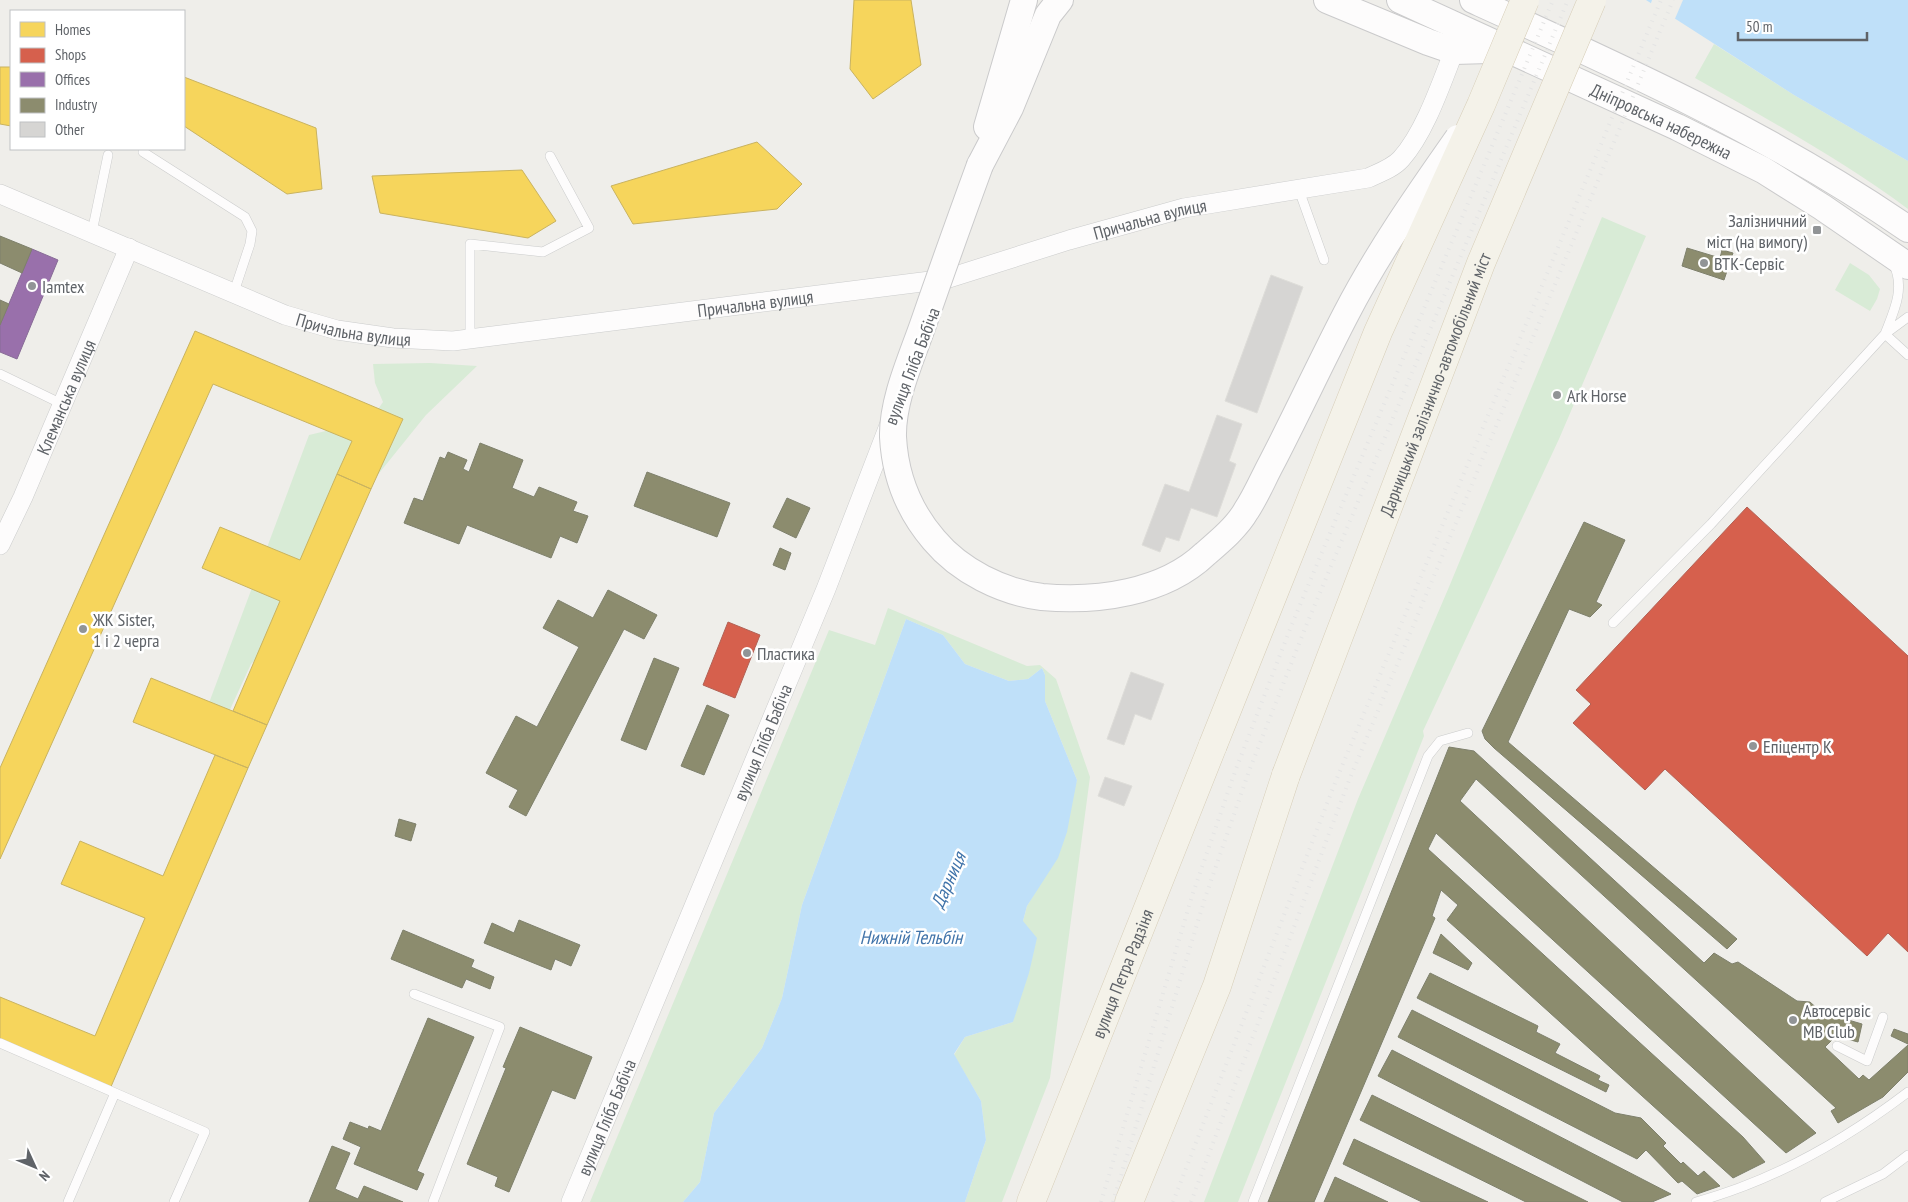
<svg xmlns="http://www.w3.org/2000/svg" width="1908" height="1202" font-family="'PT Sans Narrow',sans-serif">
  <rect width="100%" height="100%" fill="#efeeea"/>
  <!-- green -->
  <path fill="#d8ebd6" d="M 1714,44 L 1794,95 L 1908,161 L 1908,209 C 1841,159 1767,119 1695,78 Z
    M 1602,217 L 1646,236 L 1559,439 L 1423,731 L 1424,736 L 1238,1202 L 1204,1202 L 1358,799 L 1449,587 Z
    M 1850,263 L 1869,275 L 1880,289 L 1877,299 L 1870,311 L 1835,290 Z
    M 430,363 L 477,366 L 426,415 L 376,477 L 273,642 L 251,664 L 227,716 L 197,735 L 309,435 L 330,430 L 365,428 L 383,402 L 375,383 L 373,364 Z
    M 888,608 L 1027,666 L 1040,665 L 1056,679 L 1090,777 L 1050,1078 L 1002,1202 L 965,1202 L 986,1140 L 981,1101 L 954,1055 L 965,1037 L 1013,1022 L 1023,921 L 1027,906 L 1040,884 L 1077,780 L 1045,701 L 1045,675 L 1042,668 L 1028,679 L 1009,681 L 965,664 L 943,635 L 906,619 L 802,905 L 782,998 L 762,1048 L 714,1113 L 700,1182 L 683,1202 L 590,1202 L 829,630 L 875,645 Z"/>
  <!-- water -->
  <path fill="#bfe0f9" d="M 1646,0 L 1908,0 L 1908,161 L 1794,95 Z
    M 906,619 L 943,635 L 965,664 L 1009,681 L 1028,679 L 1042,668 L 1045,675 L 1045,701 L 1077,780 L 1067,832 L 1058,858 L 1027,906 L 1023,921 L 1037,938 L 1029,973 L 1013,1022 L 965,1037 L 954,1054 L 981,1101 L 986,1140 L 965,1202 L 683,1202 L 700,1182 L 714,1113 L 762,1048 L 782,998 L 802,905 Z"/>
  <!-- pier -->
  <path fill="#efeeea" d="M 1652,0 L 1683,0 L 1674,21 L 1650,6 Z"/>
  <!-- homes -->
  <path fill="#f6d55c" stroke="#c9b360" d="M 854,0 L 911,0 L 921,65 L 873,99 L 850,69 Z
    M 0,67 L 11,67 L 11,126 L 0,124 Z
    M 184,77 L 316,128 L 322,189 L 287,194 L 184,126 Z
    M 757,142 L 802,184 L 777,209 L 633,224 L 611,186 Z
    M 522,170 L 556,221 L 528,238 L 380,213 L 372,176 Z
    M 195,331 L 403,419 L 371,489 L 337,474 L 352,441 L 213,384 L 0,859 L 0,768 Z
    M 337,474 L 371,489 L 267,725 L 233,711 L 280,601 L 202,568 L 220,527 L 300,560 Z
    M 151,678 L 267,725 L 248,768 L 133,722 Z
    M 215,755 L 248,768 L 110,1089 L 0,1042 L 0,997 L 95,1036 L 145,918 L 61,884 L 80,841 L 163,876 Z"/>
  <!-- shops -->
  <path fill="#d6604d" stroke="#b26155" d="M 1747,507 L 1908,656 L 1908,952 L 1888,933 L 1867,956 L 1665,769 L 1645,790 L 1573,723 L 1591,704 L 1576,690 Z
    M 728,622 L 760,635 L 735,698 L 703,685 Z"/>
  <!-- offices -->
  <path fill="#9970ab" stroke="#886c97" d="M 32,249 L 58,260 L 17,359 L 0,352 L 0,325 Z"/>
  <!-- industry -->
  <path fill="#8c8c6e" stroke="#7e806c" d="M 0,236 L 32,249 L 22,273 L 0,263 Z
    M 1687,248 L 1720,258 L 1722,250 L 1733,253 L 1724,280 L 1682,266 Z
    M 0,300 L 9,304 L 0,325 Z
    M 480,443 L 523,460 L 512,488 L 534,497 L 539,487 L 577,502 L 573,511 L 588,516 L 577,543 L 560,536 L 551,558 L 467,525 L 459,544 L 404,523 L 414,498 L 423,501 L 440,457 L 445,459 L 448,452 L 467,460 L 463,469 L 469,472 Z
    M 647,472 L 730,503 L 717,537 L 634,506 Z
    M 787,498 L 810,508 L 796,538 L 773,527 Z
    M 1584,522 L 1625,540 L 1596,602 L 1602,605 L 1590,617 L 1569,609 L 1508,742 L 1737,939 L 1727,949 L 1494,748 L 1485,739 L 1482,731 Z
    M 780,548 L 791,553 L 785,570 L 773,565 Z
    M 608,590 L 657,615 L 644,639 L 624,629 L 526,816 L 509,807 L 518,790 L 486,773 L 516,716 L 537,727 L 579,647 L 543,628 L 558,600 L 593,618 Z
    M 654,658 L 679,668 L 646,750 L 621,740 Z
    M 707,705 L 729,715 L 704,775 L 681,766 Z
    M 1449,747 L 1474,751 L 1704,963 L 1714,953 L 1732,964 L 1738,962 L 1797,1001 L 1810,1002 L 1821,1012 L 1862,1024 L 1858,1042 L 1836,1036 L 1825,1047 L 1859,1079 L 1863,1075 L 1869,1080 L 1908,1045 L 1908,1072 L 1883,1097 L 1838,1123 L 1831,1111 L 1836,1108 L 1476,779 L 1460,801 L 1816,1133 L 1786,1153 L 1436,833 L 1428,849 L 1743,1137 L 1765,1162 L 1733,1178 L 1447,920 L 1458,905 L 1441,890 L 1432,916 L 1435,918 L 1314,1202 L 1268,1202 Z
    M 399,819 L 416,824 L 411,841 L 395,836 Z
    M 519,920 L 580,945 L 571,966 L 555,959 L 551,970 L 484,943 L 492,923 L 514,933 Z
    M 403,930 L 474,960 L 471,967 L 494,977 L 490,989 L 466,979 L 462,988 L 391,959 Z
    M 1441,934 L 1472,963 L 1468,970 L 1433,953 Z
    M 1430,973 L 1538,1026 L 1536,1032 L 1560,1044 L 1555,1053 L 1600,1076 L 1598,1080 L 1609,1085 L 1606,1092 L 1417,998 Z
    M 1412,1010 L 1615,1113 L 1641,1118 L 1666,1143 L 1663,1146 L 1681,1164 L 1683,1162 L 1698,1176 L 1704,1171 L 1720,1186 L 1697,1194 L 1682,1181 L 1678,1183 L 1646,1150 L 1637,1159 L 1398,1037 Z
    M 428,1018 L 474,1037 L 417,1171 L 424,1174 L 417,1190 L 354,1164 L 361,1147 L 343,1139 L 350,1122 L 368,1129 L 369,1126 L 381,1131 Z
    M 520,1027 L 592,1057 L 575,1099 L 552,1090 L 509,1192 L 495,1186 L 498,1177 L 467,1164 L 506,1068 L 503,1067 Z
    M 1894,1029 L 1908,1034 L 1908,1044 L 1891,1036 Z
    M 1392,1050 L 1671,1194 L 1652,1202 L 1623,1202 L 1378,1076 Z
    M 1372,1095 L 1588,1202 L 1526,1202 L 1360,1120 Z
    M 1354,1139 L 1488,1202 L 1422,1202 L 1343,1164 Z
    M 332,1146 L 350,1153 L 335,1189 L 358,1199 L 364,1186 L 403,1202 L 309,1202 Z
    M 1335,1177 L 1388,1202 L 1324,1202 Z"/>
  <!-- building -->
  <path fill="#d6d5d3" stroke="#deddd9" d="M 1271,275 L 1303,287 L 1257,413 L 1225,401 Z
    M 1217,415 L 1242,424 L 1229,461 L 1236,464 L 1217,517 L 1191,508 L 1179,541 L 1166,537 L 1160,552 L 1142,545 L 1165,484 L 1189,492 Z
    M 1131,672 L 1164,684 L 1151,720 L 1135,714 L 1124,745 L 1107,739 Z
    M 1105,777 L 1132,786 L 1124,806 L 1098,796 Z"/>
  <g fill="none" stroke-linecap="round" stroke-linejoin="round">
    <defs>
      <path id="service" d="M 143,152 L 245,217 L 252,231 L 250,244 L 234,292
        M 1299,190 L 1324,260
        M 92,232 L 108,155
        M 1885,334 C 1894,311 1905,289 1894,265
        M 1885,334 L 1908,355
        M 470,340 L 470,244 L 543,252 L 589,228 L 550,156
        M 0,374 L 62,404
        M 1613,623 L 1711,524 L 1885,334 L 1908,317
        M 414,994 L 500,1027 L 433,1202
        M 0,1043 L 205,1132 L 174,1202
        M 1837,1046 L 1867,1061 L 1883,1017
        M 68,1202 L 115,1093
        M 1253,1202 L 1428,756 L 1440,741 L 1468,733
        M 1696,1202 C 1773,1181 1845,1140 1908,1092
        M 1825,1202 L 1883,1174 L 1908,1155"/>
      <g id="minor">
        <path id="s1" d="M 0,194 L 285,315 L 337,330 L 393,338 L 453,341 L 946,279 L 1069,240 L 1184,208 L 1368,178 C 1379,173 1393,168 1401,159 C 1425,132 1441,84 1454,51"/>
        <path id="s2" d="M 0,545 L 23,497 L 129,248"/>
        <path id="s3" d="M 571,1202 L 826,589 L 890,423"/>
      </g>
      <g id="secondary">
        <path d="M 1327,0 L 1428,42 L 1454,51 L 1489,50 L 1501,46"/>
        <path id="s4" d="M 1400,0 L 1677,127 L 1763,170 L 1822,207 L 1908,266"/>
        <path d="M 1473,0 C 1623,68 1772,135 1908,229"/>
        <path d="M 987,127 L 1024,0"/>
        <path d="M 980,165 L 1010,108 L 1048,15 L 1060,0"/>
      </g>
      <g id="primary">
        <path id="s5" d="M 1031,1202 L 1213,745"/>
        <path d="M 1129,1202 L 1217,986 L 1286,775"/>
      </g>
    </defs>
    <!-- service casing -->
    <use href="#service" stroke="#cbcccc" stroke-width="10"/>
    <!-- minor casing -->
    <use href="#minor" stroke="#cbcccc" stroke-width="20"/>
    <!-- secondary casing -->
    <use href="#secondary" stroke="#cacacb" stroke-width="28"/>
    <!-- primary casing -->
    <use href="#primary" stroke="#d7ceb8" stroke-width="29"/>
    <!-- service -->
    <use href="#service" stroke="#fdfcfc" stroke-width="9"/>
    <!-- minor -->
    <use href="#minor" stroke="#fdfcfc" stroke-width="19"/>
    <!-- secondary -->
    <use href="#secondary" stroke="#fdfcfc" stroke-width="26"/>
    <!-- primary -->
    <use href="#primary" stroke="#f4f2e9" stroke-width="28"/>
    <!-- rail -->
    <path stroke="#e4e4e4" stroke-width="4" stroke-dasharray="1 6" stroke-linecap="butt" d="M 1101,1202 L 1192,896 L 1236,769 L 1292,624 L 1553,0
      M 1113,1202 L 1205,898 L 1249,771 L 1306,626 L 1568,0
      M 1173,1202 L 1335,783 L 1661,0
      M 1191,1202 L 1348,783 L 1673,0"/>
    <defs>
      <path id="secondary-bridge" d="M 980,165 C 961,217 942,270 924,322 C 912,357 892,400 893,437 C 895,475 909,511 934,540 C 960,571 1002,592 1042,597 C 1097,602 1164,593 1205,554 C 1219,542 1237,527 1246,511 C 1256,496 1263,479 1271,464 C 1297,414 1320,364 1346,314 C 1378,252 1418,195 1458,138"/>
      <g id="primary-bridge">
        <path d="M 1213,745 L 1378,332 L 1481,105 L 1525,0"/>
        <path id="s6" d="M 1286,775 L 1481,263 L 1592,0"/>
      </g>
    </defs>
    <!-- secondary-bridge casing -->
    <use href="#secondary-bridge" stroke="#cacacb" stroke-width="28" stroke-linecap="butt"/>
    <!-- primary-bridge casing -->
    <use href="#primary-bridge" stroke="#d7ceb8" stroke-width="29" stroke-linecap="butt"/>
    <!-- secondary-bridge -->
    <use href="#secondary-bridge" stroke="#fdfcfc" stroke-width="26"/>
    <!-- primary-bridge -->
    <use href="#primary-bridge" stroke="#f4f2e9" stroke-width="28"/>
  </g>
  <!-- markers -->
  <g fill="#919496" stroke="#fff" stroke-width="2">
    <rect x="1812" y="225" width="10" height="10" rx="2.5"/>
    <circle cx="1704" cy="263" r="5"/>
    <circle cx="32" cy="286" r="5"/>
    <circle cx="1557" cy="395" r="5"/>
    <circle cx="83" cy="629" r="5"/>
    <circle cx="747" cy="653" r="5"/>
    <circle cx="1753" cy="746" r="5"/>
    <circle cx="1793" cy="1020" r="5"/>
  </g>
  <g text-anchor="middle" dominant-baseline="central" stroke-width="5" stroke-linejoin="round" paint-order="stroke">
    <!-- street labels -->
    <g font-size="18" fill="#5f6368" stroke="#fff">
      <text stroke="none"><textPath href="#s4" startOffset="288">Дніпровська набережна</textPath></text>
      <text stroke="none"><textPath href="#s1" startOffset="1190">Причальна вулиця</textPath></text>
      <text stroke="none"><textPath href="#s1" startOffset="785">Причальна вулиця</textPath></text>
      <text stroke="none"><textPath href="#s1" startOffset="380">Причальна вулиця</textPath></text>
      <text transform="translate(912 366) rotate(-69)">вулиця Гліба Бабіча</text>
      <text stroke="none"><textPath href="#s6" startOffset="418">Дарницький залізнично-автомобільний міст</textPath></text>
      <text stroke="none"><textPath href="#s2" startOffset="162">Клеманська вулиця</textPath></text>
      <text stroke="none"><textPath href="#s3" startOffset="498">вулиця Гліба Бабіча</textPath></text>
      <text stroke="none"><textPath href="#s5" startOffset="246">вулиця Петра Радзіня</textPath></text>
      <text stroke="none"><textPath href="#s3" startOffset="92">вулиця Гліба Бабіча</textPath></text>
    </g>
    <!-- poi labels -->
    <g font-size="18" fill="#5f6368" stroke="#fff" text-anchor="start">
      <text x="1807" y="220" text-anchor="end">Залізничний<tspan x="1807" dy="21">міст (на вимогу)</tspan></text>
      <text x="1714" y="263">ВТК-Сервіс</text>
      <text x="42" y="286">Iamtex</text>
      <text x="1567" y="395">Ark Horse</text>
      <text x="93" y="619">ЖК Sister,<tspan x="93" dy="21">1 і 2 черга</tspan></text>
      <text x="757" y="653">Пластика</text>
      <text x="1763" y="746">Епіцентр К</text>
      <text x="1803" y="1010">Автосервіс<tspan x="1803" dy="21">MB Club</tspan></text>
    </g>
    <!-- water labels -->
    <g font-size="19" font-style="italic" fill="#4174aa" stroke="#fff">
      <text transform="translate(948 880) rotate(-66)">Дарниця</text>
      <text x="911" y="937">Нижній Тельбін</text>
    </g>
  </g>
  <!-- legend -->
  <rect x="10" y="10" width="175" height="140" fill="#ffffff" stroke="#bfc1c3"/>
  <rect x="20" y="22" width="25" height="15" fill="#f6d55c" stroke="#bfc1c3"/>
  <text x="55" y="35" font-size="15" fill="#5f6368">Homes</text>
  <rect x="20" y="48" width="25" height="15" fill="#d6604d" stroke="#bfc1c3"/>
  <text x="55" y="60" font-size="15" fill="#5f6368">Shops</text>
  <rect x="20" y="72" width="25" height="15" fill="#9970ab" stroke="#bfc1c3"/>
  <text x="55" y="85" font-size="15" fill="#5f6368">Offices</text>
  <rect x="20" y="98" width="25" height="15" fill="#8c8c6e" stroke="#bfc1c3"/>
  <text x="55" y="110" font-size="15" fill="#5f6368">Industry</text>
  <rect x="20" y="122" width="25" height="15" fill="#d6d5d3" stroke="#bfc1c3"/>
  <text x="55" y="135" font-size="15" fill="#5f6368">Other</text>
  <!-- north arrow -->
  <g transform="translate(35 1167) rotate(134)" stroke="#ffffff" stroke-width="4" paint-order="stroke">
  <path d="M0-4L9 19L0 12L-9 19Z" fill="#5f6368"/>
  <text y="-8" font-size="14" font-weight="bold" text-anchor="middle" fill="#5f6368">N</text>
  </g>
  <!-- scale -->
  <path d="M1738 32v8h129v-8" fill="none" stroke="#5f6368" stroke-width="2.5"/>
  <text x="1746" y="32" font-size="15" fill="#5f6368" stroke="#ffffff" stroke-width="4" paint-order="stroke">50 m</text>
</svg>
